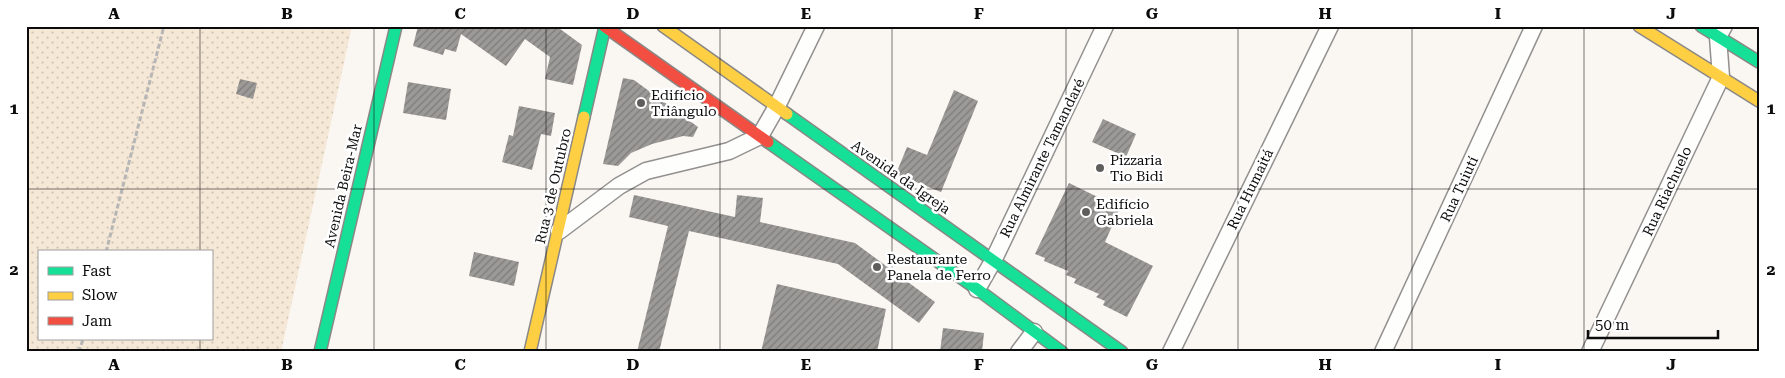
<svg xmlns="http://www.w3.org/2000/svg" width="1785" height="378" font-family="'Roboto Serif',serif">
  <defs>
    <pattern id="sand-dots" width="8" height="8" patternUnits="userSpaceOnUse" patternTransform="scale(1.25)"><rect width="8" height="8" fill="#f6e8d6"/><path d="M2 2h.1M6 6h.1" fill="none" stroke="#d2c6b6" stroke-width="1.8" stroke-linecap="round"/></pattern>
    <pattern id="building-hatch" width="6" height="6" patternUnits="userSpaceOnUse" patternTransform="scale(1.25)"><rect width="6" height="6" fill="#9c9a97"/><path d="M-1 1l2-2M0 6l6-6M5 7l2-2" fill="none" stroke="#7e7c7a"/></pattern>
  </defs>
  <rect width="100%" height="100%" fill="#faf6f2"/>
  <!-- sand -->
  <path fill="url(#sand-dots)" fill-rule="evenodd" d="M 26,26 L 352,26 L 281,352 L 26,352 ZM 39,252 L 211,252 L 211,339 L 39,339 Z"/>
  <!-- building -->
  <path fill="url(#building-hatch)" d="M 418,26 L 556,26 L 582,45 L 573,85 L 545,79 L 550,57 L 525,39 L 506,66 L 461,34 L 456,52 L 445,49 L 443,55 L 413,46 Z
    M 623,78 L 634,80 L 698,127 L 693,137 L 683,136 L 652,144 L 631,153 L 618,166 L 603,164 Z
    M 240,79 L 257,83 L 253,99 L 236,94 Z
    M 408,82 L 451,89 L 446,120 L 403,113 Z
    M 954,90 L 978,101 L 941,192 L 896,174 L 907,147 L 927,155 Z
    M 519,106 L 555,113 L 551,136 L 541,134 L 532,170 L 502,162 L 509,135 L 513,136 Z
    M 1103,119 L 1136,134 L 1126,157 L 1092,142 Z
    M 1069,183 L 1120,208 L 1105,242 L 1153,266 L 1127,317 L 1103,305 L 1105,301 L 1096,297 L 1099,294 L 1074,283 L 1076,279 L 1066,275 L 1068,271 L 1044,261 L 1045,258 L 1035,254 Z
    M 634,195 L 735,217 L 737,195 L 763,198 L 760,222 L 855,243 L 935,302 L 919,323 L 838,264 L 689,231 L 659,352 L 637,352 L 668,226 L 629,217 Z
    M 474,252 L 519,262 L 514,286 L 469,276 Z
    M 777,284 L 886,309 L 877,352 L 761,352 Z
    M 943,328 L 984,333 L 982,352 L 940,352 Z"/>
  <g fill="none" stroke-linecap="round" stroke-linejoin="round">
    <defs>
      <path id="street" d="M 559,231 L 619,186 L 646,171 L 729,151 L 760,136 L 776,108 L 816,26
        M 977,289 L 993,261 L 1105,26
        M 1019,352 L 1034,332
        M 1171,352 L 1330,26
        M 1383,352 L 1534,26
        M 1590,352 L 1721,77 L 1718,37 L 1724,26"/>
      <path id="fast" d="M 1701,26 L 1759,62
        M 787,114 L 1122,352
        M 584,117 L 605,26
        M 768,142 L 977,289 L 1062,352
        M 320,352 L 396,26"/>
      <path id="slow" d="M 663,26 L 787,114
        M 1639,26 L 1759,101
        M 530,352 L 584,117"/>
      <path id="jam" d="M 604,26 L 768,142"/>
    </defs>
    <!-- street casing -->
    <use href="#street" stroke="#939190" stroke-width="19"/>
    <!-- fast casing -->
    <use href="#fast" stroke="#8a8886" stroke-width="14"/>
    <!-- slow casing -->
    <use href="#slow" stroke="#8a8886" stroke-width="14"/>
    <!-- jam casing -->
    <use href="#jam" stroke="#8a8886" stroke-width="14"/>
    <!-- path -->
    <path stroke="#b7b6b6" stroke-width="3" stroke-dasharray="5 2.5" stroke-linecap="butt" d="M 106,252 L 164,26
      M 79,352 L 83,339"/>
    <!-- street -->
    <use href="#street" stroke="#fefefd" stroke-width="16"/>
    <!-- fast -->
    <use href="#fast" stroke="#16e098" stroke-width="11"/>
    <!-- slow -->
    <use href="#slow" stroke="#ffcf43" stroke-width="11"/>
    <!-- jam -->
    <use href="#jam" stroke="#f24e42" stroke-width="11"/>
  </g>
  <!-- grid -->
  <path fill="none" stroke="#0c0c0c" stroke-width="1" stroke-opacity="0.55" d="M 200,26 L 200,252M 374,26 L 374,352M 546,26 L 546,352M 720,26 L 720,352M 892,26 L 892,352M 1066,26 L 1066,352M 1238,26 L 1238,352M 1412,26 L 1412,352M 1584,26 L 1584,352M 26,189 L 1759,189M 200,339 L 200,352"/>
  <!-- markers -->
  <g fill="#5f5e5c" stroke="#fff" stroke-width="2">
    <circle cx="641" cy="103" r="5"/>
    <circle cx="1100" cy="168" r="5"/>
    <circle cx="1086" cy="212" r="5"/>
    <circle cx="877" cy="267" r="5"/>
  </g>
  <g text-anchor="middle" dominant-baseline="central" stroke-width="5" stroke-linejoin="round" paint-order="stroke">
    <!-- poi labels -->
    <g font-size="14" fill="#0c0c0c" stroke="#fff" text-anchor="start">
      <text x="651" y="95">Edifício<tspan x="651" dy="16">Triângulo</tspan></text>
      <text x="1110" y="160">Pizzaria<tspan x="1110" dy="16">Tio Bidi</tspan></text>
      <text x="1096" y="204">Edifício<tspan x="1096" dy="16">Gabriela</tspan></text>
      <text x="887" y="259">Restaurante<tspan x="887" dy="16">Panela de Ferro</tspan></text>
    </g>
    <!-- street labels -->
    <g font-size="14" fill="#0c0c0c" stroke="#fff">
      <text transform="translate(1042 158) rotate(-64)">Rua Almirante Tamandaré</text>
      <text transform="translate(901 177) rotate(35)">Avenida da Igreja</text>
      <text transform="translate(343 186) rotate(-77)">Avenida Beira-Mar</text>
      <text transform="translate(553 186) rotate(-77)">Rua 3 de Outubro</text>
      <text transform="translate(1250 189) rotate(-64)">Rua Humaitá</text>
      <text transform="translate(1459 189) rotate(-65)">Rua Tuiutí</text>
      <text transform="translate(1667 191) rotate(-65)">Rua Riachuelo</text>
    </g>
  </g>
  <!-- border -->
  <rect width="1785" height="378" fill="none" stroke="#ffffff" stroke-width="55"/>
  <!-- legend -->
  <rect x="38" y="250" width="175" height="90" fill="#ffffff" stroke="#9e9e9e"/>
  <rect x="48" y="267" width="25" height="8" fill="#16e098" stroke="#9e9e9e"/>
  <text x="82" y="276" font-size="15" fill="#0c0c0c">Fast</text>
  <rect x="48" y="292" width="25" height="8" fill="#ffcf43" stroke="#9e9e9e"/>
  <text x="82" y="300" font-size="15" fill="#0c0c0c">Slow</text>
  <rect x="48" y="317" width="25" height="8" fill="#f24e42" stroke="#9e9e9e"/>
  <text x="82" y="326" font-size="15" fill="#0c0c0c">Jam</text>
  <!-- scale -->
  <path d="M1588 330v8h130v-8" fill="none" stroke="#0c0c0c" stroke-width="2.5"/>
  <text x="1595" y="330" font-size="15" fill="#0c0c0c" stroke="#ffffff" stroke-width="4" paint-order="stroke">50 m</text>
  <rect x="28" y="28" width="1730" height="322" fill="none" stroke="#0c0c0c" stroke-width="2"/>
  <g font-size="16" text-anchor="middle" font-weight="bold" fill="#0c0c0c">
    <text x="114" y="19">A</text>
    <text x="287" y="19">B</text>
    <text x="460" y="19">C</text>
    <text x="633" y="19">D</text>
    <text x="806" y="19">E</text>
    <text x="979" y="19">F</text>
    <text x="1152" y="19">G</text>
    <text x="1325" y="19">H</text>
    <text x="1498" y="19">I</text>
    <text x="1671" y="19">J</text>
    <text x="14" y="114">1</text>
    <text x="1771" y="114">1</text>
    <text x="14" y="275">2</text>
    <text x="1771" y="275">2</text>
    <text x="114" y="370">A</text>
    <text x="287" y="370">B</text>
    <text x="460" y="370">C</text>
    <text x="633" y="370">D</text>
    <text x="806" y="370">E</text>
    <text x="979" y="370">F</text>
    <text x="1152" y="370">G</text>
    <text x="1325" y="370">H</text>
    <text x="1498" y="370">I</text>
    <text x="1671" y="370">J</text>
  </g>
</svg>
